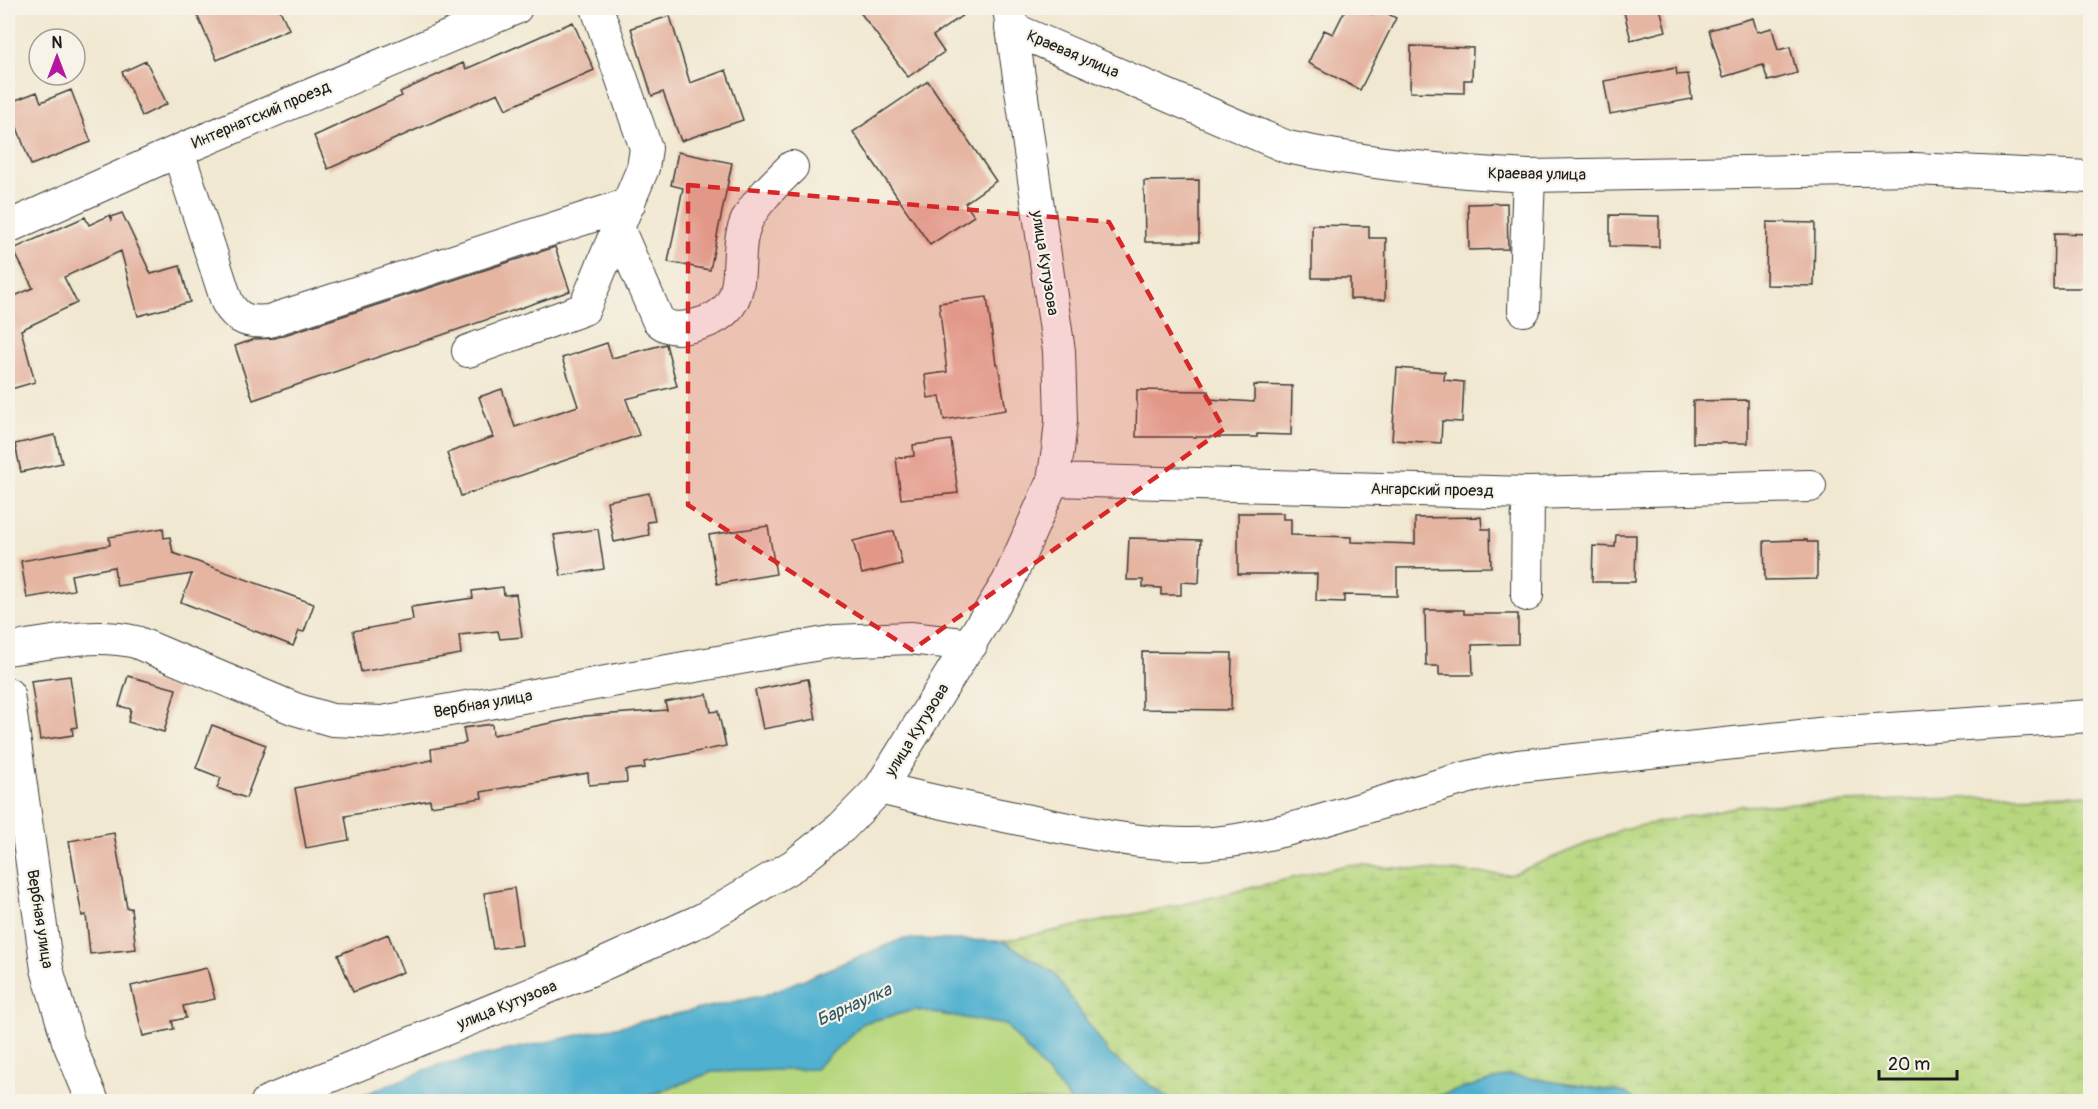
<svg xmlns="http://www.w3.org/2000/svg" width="2098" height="1109" font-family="Pangolin,sans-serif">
  <defs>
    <pattern id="wetland-marsh" width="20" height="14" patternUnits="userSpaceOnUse" patternTransform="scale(1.5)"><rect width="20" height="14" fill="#b7d77f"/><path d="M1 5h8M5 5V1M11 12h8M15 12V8" fill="none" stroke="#9db86d"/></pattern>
  </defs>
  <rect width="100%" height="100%" fill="#f7f3e8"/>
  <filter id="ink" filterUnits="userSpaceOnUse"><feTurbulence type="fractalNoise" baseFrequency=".0167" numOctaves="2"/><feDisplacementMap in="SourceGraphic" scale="12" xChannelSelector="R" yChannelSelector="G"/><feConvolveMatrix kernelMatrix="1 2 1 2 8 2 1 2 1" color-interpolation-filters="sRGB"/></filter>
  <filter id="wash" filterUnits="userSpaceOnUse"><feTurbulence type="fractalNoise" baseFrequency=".008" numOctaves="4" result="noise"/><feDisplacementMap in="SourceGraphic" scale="24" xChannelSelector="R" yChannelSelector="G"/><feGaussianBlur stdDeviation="1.35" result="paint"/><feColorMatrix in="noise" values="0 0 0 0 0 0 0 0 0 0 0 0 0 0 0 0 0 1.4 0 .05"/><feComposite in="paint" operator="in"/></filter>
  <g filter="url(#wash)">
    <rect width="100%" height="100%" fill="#f1e8d1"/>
    <!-- green -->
    <path fill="#b7d77f" stroke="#6a7a4e" stroke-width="1.5" d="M 915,1010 L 1006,1025 L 1071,1101 L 635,1102 L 712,1072 L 815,1069 L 863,1023 Z"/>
    <!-- wetland -->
    <path fill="url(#wetland-marsh)" stroke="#6a7a4e" stroke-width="1.5" d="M 2070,794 L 2090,796 L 2090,1101 L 1636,1102 L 1626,1093 L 1509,1075 L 1421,1101 L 1172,1101 L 1110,1055 L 1053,972 L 1003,941 L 1180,905 L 1347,865 L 1510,875 L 1623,829 L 1741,806 Z"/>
    <!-- water -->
    <path fill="#50b0cf" stroke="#366676" stroke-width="1.5" d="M 902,939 L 1003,941 L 1053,972 L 1110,1055 L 1172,1101 L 1071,1101 L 1006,1025 L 915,1010 L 863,1023 L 815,1069 L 712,1072 L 635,1101 L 349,1101 L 438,1065 L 765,995 Z
      M 1509,1075 L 1626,1093 L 1636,1101 L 1421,1101 Z"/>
    <g id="blocks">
      <!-- building -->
      <path fill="#e5b5a2" d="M 194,8 L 279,8 L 289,29 L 217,60 Z
        M 857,8 L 973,8 L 933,36 L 944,52 L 908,77 Z
        M 1346,8 L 1359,8 L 1373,14 L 1377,8 L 1396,18 L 1360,90 L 1308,63 L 1324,30 L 1333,34 Z
        M 1623,8 L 1660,8 L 1666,31 L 1631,40 Z
        M 670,16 L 690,83 L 726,70 L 743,120 L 681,141 L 663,92 L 652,96 L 631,28 Z
        M 1753,18 L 1757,32 L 1772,28 L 1778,50 L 1790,47 L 1797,73 L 1768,81 L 1763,65 L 1723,77 L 1709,30 Z
        M 573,22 L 594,70 L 506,109 L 498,93 L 328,169 L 314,136 L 402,96 L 400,92 L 463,63 L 466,69 Z
        M 1411,46 L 1473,48 L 1472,80 L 1464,80 L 1464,93 L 1410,92 Z
        M 146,61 L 167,104 L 142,116 L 122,72 Z
        M 1676,68 L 1677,75 L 1688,74 L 1692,99 L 1610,114 L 1604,81 Z
        M 928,81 L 996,181 L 965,203 L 974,216 L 930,245 L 853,132 Z
        M 71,90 L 91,142 L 31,165 L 8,103 L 37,92 L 41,102 Z
        M 678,152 L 732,163 L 710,270 L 668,262 L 683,188 L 671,185 Z
        M 1199,180 L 1199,242 L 1145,242 L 1144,181 Z
        M 1507,203 L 1508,249 L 1469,250 L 1468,204 Z
        M 122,213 L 151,274 L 180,266 L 190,302 L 138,316 L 121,251 L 64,277 L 77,303 L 21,330 L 35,382 L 8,390 L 8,299 L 33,288 L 13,249 L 85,217 L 89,225 L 110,215 L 112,221 L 111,217 Z
        M 1610,215 L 1659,216 L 1659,247 L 1610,246 Z
        M 1767,222 L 1815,223 L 1814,286 L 1766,285 Z
        M 1312,225 L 1369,226 L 1369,238 L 1386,238 L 1385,300 L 1350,299 L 1350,278 L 1312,278 Z
        M 2054,233 L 2091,234 L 2091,288 L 2053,288 Z
        M 555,247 L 570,291 L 253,400 L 235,346 L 255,339 L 275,338 Z
        M 987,297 L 996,364 L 998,364 L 1006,410 L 944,420 L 940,396 L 928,398 L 925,375 L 947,372 L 939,303 Z
        M 607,343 L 612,358 L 666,344 L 677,386 L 626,399 L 639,435 L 461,496 L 447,453 L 493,437 L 479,397 L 502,389 L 515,427 L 578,406 L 562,358 Z
        M 1397,368 L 1445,372 L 1444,380 L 1464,382 L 1462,422 L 1442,421 L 1441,443 L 1392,440 Z
        M 1254,385 L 1292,386 L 1291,435 L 1257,434 L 1257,437 L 1136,437 L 1137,390 L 1208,391 L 1208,399 L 1254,402 Z
        M 1748,400 L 1748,443 L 1693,443 L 1693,401 Z
        M 55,435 L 62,463 L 21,472 L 15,444 Z
        M 951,440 L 958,493 L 901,499 L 896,458 L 914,456 L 913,445 Z
        M 649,493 L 655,521 L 647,522 L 649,535 L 614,542 L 607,501 Z
        M 1238,513 L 1283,513 L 1283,519 L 1291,519 L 1291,535 L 1351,537 L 1351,542 L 1415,544 L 1415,518 L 1481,517 L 1482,529 L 1490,529 L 1491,567 L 1397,568 L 1397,596 L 1344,595 L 1344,602 L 1316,601 L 1317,574 L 1238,574 Z
        M 768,526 L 776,574 L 717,584 L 709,535 Z
        M 163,528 L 164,538 L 170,537 L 173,553 L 314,604 L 304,632 L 299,631 L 293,646 L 181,602 L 192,574 L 117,586 L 114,567 L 71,575 L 74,590 L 27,598 L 21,561 L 110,545 L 109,537 Z
        M 598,529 L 604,569 L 561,576 L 554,535 Z
        M 894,531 L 902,564 L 862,574 L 853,541 Z
        M 1616,535 L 1636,535 L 1635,582 L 1592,582 L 1593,546 L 1615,547 Z
        M 1129,538 L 1201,540 L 1199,583 L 1181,582 L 1181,595 L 1161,595 L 1161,588 L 1143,587 L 1143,580 L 1127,580 Z
        M 1807,540 L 1807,542 L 1817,542 L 1817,579 L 1765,580 L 1764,541 Z
        M 503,587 L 504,595 L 516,594 L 522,637 L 500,639 L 498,631 L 459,635 L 461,654 L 361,672 L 353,631 L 413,620 L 411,607 L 473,598 L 472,591 Z
        M 1425,610 L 1464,610 L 1464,614 L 1518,614 L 1518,644 L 1472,645 L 1473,675 L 1439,675 L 1439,666 L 1426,666 Z
        M 1142,652 L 1232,653 L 1231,710 L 1142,709 Z
        M 70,676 L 77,727 L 72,728 L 73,735 L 40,740 L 31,681 Z
        M 128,676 L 176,689 L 164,732 L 128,722 L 131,709 L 119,706 Z
        M 808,679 L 816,719 L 763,729 L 755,690 Z
        M 707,694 L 711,712 L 718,711 L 726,746 L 644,762 L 645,768 L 626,770 L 627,782 L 589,785 L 588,773 L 481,792 L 482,798 L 431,806 L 430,800 L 345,816 L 349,840 L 306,848 L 295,788 L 432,760 L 431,749 L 466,743 L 463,728 L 492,724 L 493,735 L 585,716 L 667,710 L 665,702 Z
        M 212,725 L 266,745 L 246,798 L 217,788 L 221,778 L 196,768 Z
        M 114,833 L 127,908 L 131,908 L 136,949 L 90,954 L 86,915 L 82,916 L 69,841 Z
        M 514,888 L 522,945 L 493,949 L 484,893 Z
        M 388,934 L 403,972 L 353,992 L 338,955 Z
        M 207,968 L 215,999 L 183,1006 L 186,1018 L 172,1021 L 174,1029 L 143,1036 L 131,986 Z"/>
    </g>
  </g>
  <g filter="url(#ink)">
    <use href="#blocks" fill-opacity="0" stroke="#3c3b37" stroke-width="1.5"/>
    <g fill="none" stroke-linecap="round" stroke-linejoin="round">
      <defs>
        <path id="minor" d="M 1011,28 L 1287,147 C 1366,163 1449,172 1529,176 L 1914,169 L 2090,177
          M 178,151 L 227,302 C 237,320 249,323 269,321 L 629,204
          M 8,227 L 178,151 L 516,8
          M 618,228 L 658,320 C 667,329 680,329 692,326 C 760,311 728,261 747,220 C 757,200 777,182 792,167
          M 1524,310 L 1529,176
          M 468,351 L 584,309 L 643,168 L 646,148 L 597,8
          M 1053,480 L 1528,493 L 1810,486
          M 1527,595 L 1528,493
          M 8,649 C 50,643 94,632 136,642 L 295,709 L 332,720 L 382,722 L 836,641 L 910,638 L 971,645
          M 8,694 L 47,969 L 68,1041 L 93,1102
          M 880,788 C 935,802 989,813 1044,824 C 1107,837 1173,851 1237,840 C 1333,824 1423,784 1518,766 L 1828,733 L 2090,716
          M 267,1102 L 588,971 L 703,919 L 794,865 L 842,827 L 880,788 L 1008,582 L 1053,480 L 1058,450 L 1061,420 L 1059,351 L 1009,8"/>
      </defs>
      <!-- minor casing -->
      <use href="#minor" stroke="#3c3b37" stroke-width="34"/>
      <!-- minor -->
      <use href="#minor" stroke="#fff" stroke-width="32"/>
    </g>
  </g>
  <!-- marked area -->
  <path fill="#d62828" fill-opacity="0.2" stroke="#d62828" stroke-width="4.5" stroke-dasharray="12 8" stroke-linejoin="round" d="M 688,185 L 1109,222 L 1224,429 L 912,650 L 688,505 Z"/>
  <g text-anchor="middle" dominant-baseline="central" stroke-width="4.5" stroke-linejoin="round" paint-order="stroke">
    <!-- street labels -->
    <g font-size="16" fill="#1c1c1c" stroke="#f7f3e8">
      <text transform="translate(1073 54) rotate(23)">Краевая улица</text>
      <text transform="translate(261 115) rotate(-23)">Интернатский проезд</text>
      <text transform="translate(1537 174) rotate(1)">Краевая улица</text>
      <text transform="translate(1045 263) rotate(81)">улица Кутузова</text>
      <text transform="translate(1432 490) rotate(1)">Ангарский проезд</text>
      <text transform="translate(483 704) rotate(-10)">Вербная улица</text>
      <text transform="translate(917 730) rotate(-58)">улица Кутузова</text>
      <text transform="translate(40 919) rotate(81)">Вербная улица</text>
      <text transform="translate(507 1005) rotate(-22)">улица Кутузова</text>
    </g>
    <!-- water labels -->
    <g font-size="18" font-style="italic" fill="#315764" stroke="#f7f3e8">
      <text transform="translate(854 1005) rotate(-24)">Барнаулка</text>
    </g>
  </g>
  <!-- margin -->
  <rect width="2098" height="1109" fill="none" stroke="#f7f3e8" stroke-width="30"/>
  <!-- north arrow -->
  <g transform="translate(57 57)"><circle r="28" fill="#f7f3e8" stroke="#9f9d96" stroke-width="1.5"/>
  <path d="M0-4.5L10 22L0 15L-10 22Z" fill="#b5179e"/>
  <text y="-9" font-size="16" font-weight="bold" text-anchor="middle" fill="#1c1c1c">N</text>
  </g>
  <!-- scale -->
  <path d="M1879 1070v9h78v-9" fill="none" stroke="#1c1c1c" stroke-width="3"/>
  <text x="1888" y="1070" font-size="18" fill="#1c1c1c" stroke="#f7f3e8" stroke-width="4.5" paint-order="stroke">20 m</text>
</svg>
